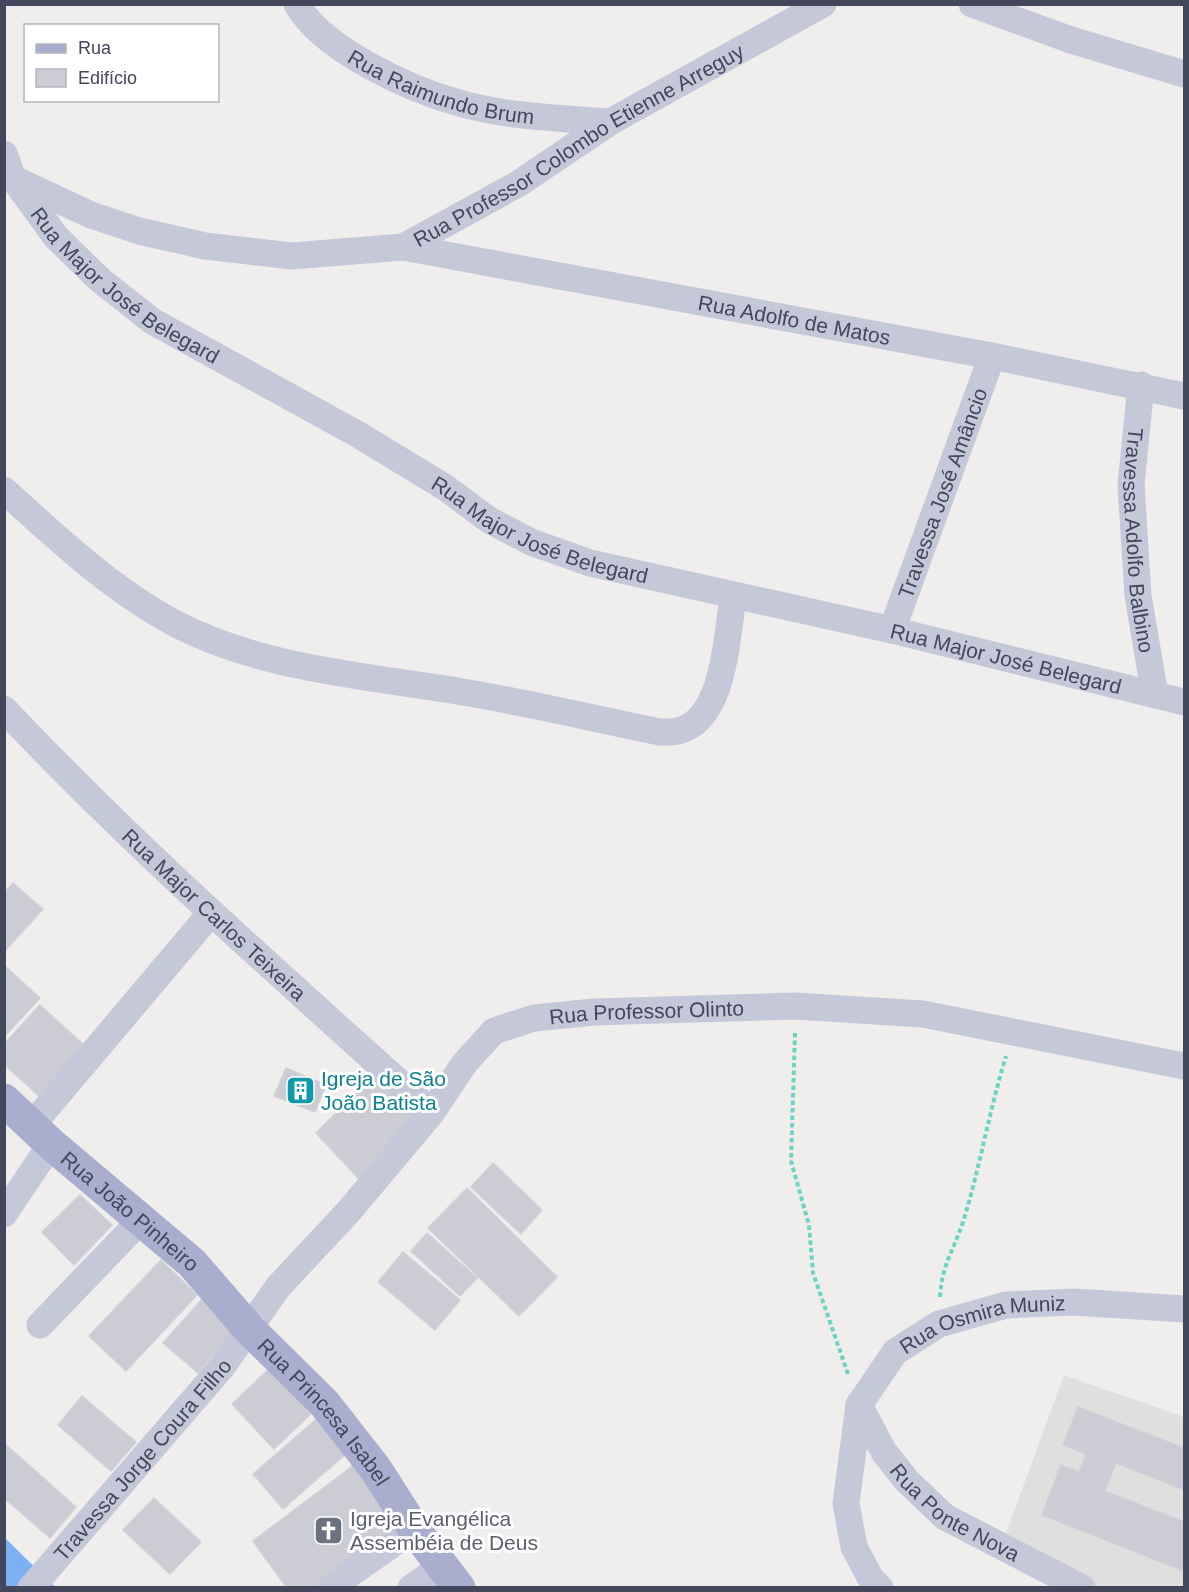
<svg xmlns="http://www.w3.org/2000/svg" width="1189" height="1592" font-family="Helvetica,sans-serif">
  <rect width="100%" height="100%" fill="#f0eeec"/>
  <!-- education -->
  <path fill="#e1dede" d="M 1064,1375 L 1184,1417 L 1184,1587 L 1090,1587 L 1001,1547 Z"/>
  <!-- water -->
  <path fill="#7eb0f4" d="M 4,1537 L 55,1587 L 5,1587 Z"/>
  <!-- building -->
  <path fill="#ccccd5" stroke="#d1d0d9" stroke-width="1.5" d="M 13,883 L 43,909 L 4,952 L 4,893 Z
    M 4,965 L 40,998 L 4,1037 Z
    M 40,1005 L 87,1048 L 41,1098 L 4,1064 L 4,1044 Z
    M 286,1068 L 326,1085 L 315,1112 L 274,1096 Z
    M 375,1074 L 422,1115 L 359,1179 L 316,1133 Z
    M 493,1163 L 542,1210 L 521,1234 L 471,1187 Z
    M 467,1188 L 557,1277 L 519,1316 L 428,1228 Z
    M 80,1195 L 112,1225 L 74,1265 L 42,1232 Z
    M 427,1233 L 477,1278 L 460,1296 L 411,1251 Z
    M 403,1252 L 460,1300 L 435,1330 L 378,1282 Z
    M 161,1260 L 197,1295 L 126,1371 L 89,1336 Z
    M 202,1299 L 236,1329 L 198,1373 L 163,1343 Z
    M 272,1366 L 314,1411 L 274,1449 L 232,1404 Z
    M 82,1396 L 136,1442 L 111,1471 L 58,1425 Z
    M 1078,1407 L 1184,1448 L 1184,1490 L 1116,1463 L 1105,1491 L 1184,1522 L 1184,1571 L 1042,1515 L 1061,1465 L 1079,1472 L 1086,1454 L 1063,1445 Z
    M 319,1417 L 348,1452 L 283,1509 L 253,1474 Z
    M 4,1443 L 76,1507 L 50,1538 L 4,1498 Z
    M 362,1459 L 406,1519 L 314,1588 L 287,1588 L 253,1541 Z
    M 154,1498 L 201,1542 L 170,1574 L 123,1530 Z"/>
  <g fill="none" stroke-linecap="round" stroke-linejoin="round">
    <!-- path -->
    <path stroke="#6ad4c7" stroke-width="4" stroke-dasharray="4.5 3" stroke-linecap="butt" d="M 795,1033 L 791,1161 L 809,1225 L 813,1273 L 848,1374
      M 940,1297 C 942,1264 953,1252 963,1222 C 980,1168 989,1111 1006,1056"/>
    <!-- minor -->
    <g stroke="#c4c8d9" stroke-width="27">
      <path id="s1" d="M 297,4 C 321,49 411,90 459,103 C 508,117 560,118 610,122"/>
      <path d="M 972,4 L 1071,40 L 1184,74"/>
      <path id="s2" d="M 4,154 L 13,178 L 56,237 L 99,279 L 152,321 L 359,435 L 446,488 L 489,520 L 531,542 L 590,563 L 892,630 L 1184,702"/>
      <path id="s3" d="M 16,180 L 91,215 L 139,231 L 205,246 L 292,256 L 403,247 L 518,184 L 610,122 L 823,4"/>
      <path id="s4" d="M 403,247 L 992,356 L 1184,396"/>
      <path id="s5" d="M 1141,385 L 1131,485 L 1138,596 L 1155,695"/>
      <path d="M 4,490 C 58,539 112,590 176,624 C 263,669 368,676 463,692 C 529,703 595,719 660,732 C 666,732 673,732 678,731 C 725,720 727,635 733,597"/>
      <path id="s6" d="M 892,630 L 992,356"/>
      <path id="s7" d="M 4,709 C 139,852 287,981 432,1112"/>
      <path d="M 32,1125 L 211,913"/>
      <path d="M 4,1214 L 51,1144"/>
      <path d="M 40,1325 L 141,1220"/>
      <path id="s8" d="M 859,1405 L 884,1452 L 907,1481 L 945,1517 L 1082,1588"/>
      <path id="s9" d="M 31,1588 L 222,1367 L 278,1287 L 349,1211 L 432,1112 L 464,1064 L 494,1031 L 534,1018 L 594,1012 L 795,1006 L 923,1014 L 1184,1066"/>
      <path d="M 330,1588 L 414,1529"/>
      <path d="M 411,1588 L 442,1566"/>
      <path id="s10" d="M 880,1588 L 871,1579 L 854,1547 L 846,1503 L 859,1405 L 895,1352 L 939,1324 L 1006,1305 L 1074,1302 L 1184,1309"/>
    </g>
    <!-- major -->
    <path stroke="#a9aecf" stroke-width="33" id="s11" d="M 4,1100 L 51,1144 L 192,1263 L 249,1329 L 324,1403 L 375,1468 L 414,1529 L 459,1588"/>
  </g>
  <!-- icons -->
  <defs>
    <symbol id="building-square" viewBox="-11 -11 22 22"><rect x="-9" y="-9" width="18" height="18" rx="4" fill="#0f9aa8" stroke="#fff"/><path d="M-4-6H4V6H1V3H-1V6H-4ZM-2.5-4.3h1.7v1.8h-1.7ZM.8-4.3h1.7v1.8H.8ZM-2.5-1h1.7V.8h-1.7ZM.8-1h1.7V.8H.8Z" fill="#fff"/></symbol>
    <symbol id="church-square" viewBox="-11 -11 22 22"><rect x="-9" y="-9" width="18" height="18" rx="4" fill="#6b7280" stroke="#fff"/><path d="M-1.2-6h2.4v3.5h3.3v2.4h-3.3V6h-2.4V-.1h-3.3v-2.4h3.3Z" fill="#fff"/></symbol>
  </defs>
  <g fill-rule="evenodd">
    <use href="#building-square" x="284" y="1074" width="33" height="33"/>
    <use href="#church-square" x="312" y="1514" width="33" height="33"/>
  </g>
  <g text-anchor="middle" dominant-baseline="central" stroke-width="6" stroke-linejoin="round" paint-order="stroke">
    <!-- street labels -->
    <g font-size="21" fill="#43475c" stroke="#fff">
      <text stroke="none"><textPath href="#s1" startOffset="172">Rua Raimundo Brum</textPath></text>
      <text stroke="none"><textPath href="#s3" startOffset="603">Rua Professor Colombo Etienne Arreguy</textPath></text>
      <text stroke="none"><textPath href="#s2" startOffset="183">Rua Major José Belegard</textPath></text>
      <text stroke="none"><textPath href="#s4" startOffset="398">Rua Adolfo de Matos</textPath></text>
      <text stroke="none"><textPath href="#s6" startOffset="146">Travessa José Amâncio</textPath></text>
      <text stroke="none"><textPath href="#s2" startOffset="669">Rua Major José Belegard</textPath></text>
      <text stroke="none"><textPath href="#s5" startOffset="156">Travessa Adolfo Balbino</textPath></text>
      <text stroke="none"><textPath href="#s2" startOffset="1155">Rua Major José Belegard</textPath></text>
      <text stroke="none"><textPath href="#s7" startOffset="294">Rua Major Carlos Teixeira</textPath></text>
      <text stroke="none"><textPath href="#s9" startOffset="880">Rua Professor Olinto</textPath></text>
      <text stroke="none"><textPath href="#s11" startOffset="168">Rua João Pinheiro</textPath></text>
      <text stroke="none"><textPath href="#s10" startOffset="351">Rua Osmira Muniz</textPath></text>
      <text stroke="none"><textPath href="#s11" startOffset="448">Rua Princesa Isabel</textPath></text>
      <text stroke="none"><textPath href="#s9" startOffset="170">Travessa Jorge Coura Filho</textPath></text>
      <text stroke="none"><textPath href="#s8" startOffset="148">Rua Ponte Nova</textPath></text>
    </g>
    <!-- culture labels -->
    <g font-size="21" fill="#0d838f" stroke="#fff" text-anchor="start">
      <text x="321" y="1078">Igreja de São<tspan x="321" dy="24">João Batista</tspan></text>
    </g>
    <!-- worship labels -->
    <g font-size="21" fill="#5b616d" stroke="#fff" text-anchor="start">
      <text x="350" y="1518">Igreja Evangélica<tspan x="350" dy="24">Assembéia de Deus</tspan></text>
    </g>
  </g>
  <!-- border -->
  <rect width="1189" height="1592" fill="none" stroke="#43475c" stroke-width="12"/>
  <!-- legend -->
  <rect x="24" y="24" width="195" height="78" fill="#ffffff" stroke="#b4b5be" stroke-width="1.5"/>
  <rect x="36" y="44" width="30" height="9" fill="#a9aecf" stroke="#b4b5be" stroke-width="1.5"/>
  <text x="78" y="54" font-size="18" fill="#43475c">Rua</text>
  <rect x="36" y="69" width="30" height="18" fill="#ccccd5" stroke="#b4b5be" stroke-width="1.5"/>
  <text x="78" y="84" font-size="18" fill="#43475c">Edifício</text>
</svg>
